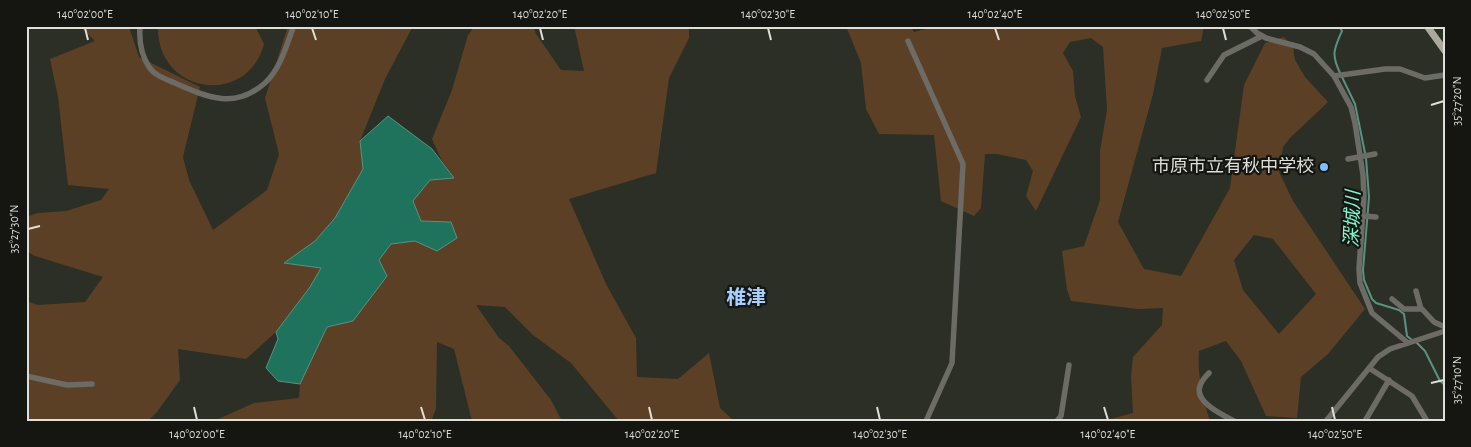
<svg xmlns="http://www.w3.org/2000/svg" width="1471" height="447" font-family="'Alegreya Sans','Noto Sans JP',sans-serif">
  <rect width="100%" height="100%" fill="#2c2f25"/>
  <!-- green -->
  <path fill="#5b4025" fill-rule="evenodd" d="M 80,26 L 129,27 L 139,57 L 200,87 L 183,157 L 189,180 L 213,230 L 267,190 L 279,154 L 265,98 L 288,26 L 413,26 L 385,79 L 360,141 L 363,169 L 335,218 L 315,241 L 284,263 L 321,268 L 310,287 L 276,332 L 246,359 L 178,349 L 180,380 L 157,412 L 148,421 L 26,421 L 26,301 L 38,305 L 85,302 L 103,277 L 35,256 L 26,251 L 26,217 L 38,213 L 66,211 L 101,200 L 109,189 L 68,185 L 58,97 L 50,59 L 95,41 Z
    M 158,26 L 255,26 L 264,44 C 247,108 156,94 158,26 Z
    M 475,26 L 533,26 L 536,34 L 561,70 L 584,71 L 574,26 L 689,26 L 689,38 L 669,78 L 656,173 L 569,199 L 606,284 L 636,338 L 637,377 L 678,379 L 709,353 L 720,408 L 734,421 L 619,421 L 571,363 L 533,335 L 505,307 L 476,305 L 499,338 L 509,346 L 551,400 L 562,421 L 472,421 L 454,349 L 437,342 L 436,409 L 431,421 L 214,421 L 254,403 L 299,398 L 300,384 L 327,327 L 353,321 L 379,260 L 391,244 L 415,241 L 438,251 L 451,222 L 421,221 L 413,201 L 430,180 L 454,178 L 441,159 L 432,139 L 452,90 L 468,35 Z
    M 846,26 L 910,26 L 914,32 L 938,26 L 1204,26 L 1201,41 L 1162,48 L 1153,94 L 1118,222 L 1144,269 L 1181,276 L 1230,188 L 1244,85 L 1265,43 L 1284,37 L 1293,47 L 1295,60 L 1305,77 L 1328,102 L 1290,138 L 1283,147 L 1279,172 L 1293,201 L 1365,309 L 1328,354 L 1301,377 L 1297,418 L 1266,416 L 1241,361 L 1226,341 L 1199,351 C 1197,374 1203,399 1210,421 L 1103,421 L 1133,413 L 1131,376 L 1133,357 L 1162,325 L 1163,308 L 1138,309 L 1071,301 L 1067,290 L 1062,251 L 1084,246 L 1100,200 L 1100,151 L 1107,110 L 1103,47 L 1091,38 L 1070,42 L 1063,53 L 1073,71 L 1075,96 L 1081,117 L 1036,211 L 1026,196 L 1033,171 L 1026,160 L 997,154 L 985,154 L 981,208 L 974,216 L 941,201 L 934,135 L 879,134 L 866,109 L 861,63 ZM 1254,235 L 1273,239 L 1316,294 L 1279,334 L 1243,290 L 1234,260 Z"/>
  <!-- water -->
  <path fill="#1f735d" stroke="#589382" d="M 388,116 L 432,149 L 454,178 L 430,180 L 413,201 L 421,221 L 451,222 L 457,238 L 437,251 L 415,241 L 391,244 L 379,260 L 387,276 L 353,321 L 327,327 L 300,384 L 278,381 L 266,368 L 278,339 L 276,332 L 310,287 L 321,268 L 284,263 L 315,241 L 335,218 L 363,169 L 360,141 Z"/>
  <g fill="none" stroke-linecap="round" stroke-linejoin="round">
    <!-- stream -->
    <path stroke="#589382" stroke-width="2" d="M 1339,26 L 1342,31 C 1334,49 1331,54 1340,73
      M 1342,77 L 1355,104 L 1365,153
      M 1366,158 L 1369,197 L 1363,270 L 1364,280 L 1372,299 L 1376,303 L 1399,310 L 1404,314 L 1407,336 L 1412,340
      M 1416,342 L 1425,351 L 1440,381 L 1445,385"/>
    <!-- minor -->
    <path stroke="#6d6b66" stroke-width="5.5" d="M 140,26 C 139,40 141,55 149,67 C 155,76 166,79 175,83 C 207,97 234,110 265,83 C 280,69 286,47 293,28
      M 1250,26 L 1257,33 L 1266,38 L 1300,47 L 1314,54 L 1334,76 L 1351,107 L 1355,123 L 1363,175 L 1364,197 L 1359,269 L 1360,283 L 1372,313 L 1408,343
      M 908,41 L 963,164 L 952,363 L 926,421
      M 1334,76 L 1385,69 L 1400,69 L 1425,78 L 1445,75
      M 1207,80 L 1224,55 L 1262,36
      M 1348,159 L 1375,154
      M 1352,215 L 1376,217
      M 1416,291 L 1421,309
      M 1392,299 L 1404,309 L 1422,309 L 1434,322 L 1445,327
      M 1369,368 L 1412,396 L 1427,421
      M 1209,373 C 1206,376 1201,381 1200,386 C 1194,402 1223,415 1234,421
      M 26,376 L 67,385 L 92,384
      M 1057,421 L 1061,416 L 1069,365
      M 1326,421 L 1378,357 L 1390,349 L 1445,331
      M 1365,421 L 1389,380"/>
    <!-- major -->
    <path stroke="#aba89e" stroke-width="7" d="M 1427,26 L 1445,51"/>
  </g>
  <!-- ticks -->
  <path fill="none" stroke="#dddfd8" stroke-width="2" d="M 85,28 L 88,40M 312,28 L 316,40M 540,28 L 543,40M 768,28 L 771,40M 995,28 L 999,40M 1223,28 L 1226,40M 1431,105 L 1444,101M 28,229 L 40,226M 1431,383 L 1444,380M 194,407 L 197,420M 421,407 L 425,420M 649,407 L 652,420M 877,407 L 880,420M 1104,407 L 1108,420M 1332,407 L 1335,420"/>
  <!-- markers -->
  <circle fill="#83bcfb" stroke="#151612" stroke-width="2" cx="1324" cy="167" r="5"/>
  <g text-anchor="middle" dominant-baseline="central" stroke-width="4.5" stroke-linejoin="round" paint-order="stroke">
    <!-- poi labels -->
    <g font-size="18" fill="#dddfd8" stroke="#151612" text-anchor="end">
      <text x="1314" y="167">市原市立有秋中学校</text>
    </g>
    <!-- water labels -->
    <g font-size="19" font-style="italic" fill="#83f5d2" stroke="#151612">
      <text transform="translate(1353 219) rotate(-88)">深城川</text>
    </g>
    <!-- quarter labels -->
    <g font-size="20" font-weight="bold" fill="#a6d0ff" stroke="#151612">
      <text x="746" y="298">椎津</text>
    </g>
  </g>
  <!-- border -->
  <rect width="1471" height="447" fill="none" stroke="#151612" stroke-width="55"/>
  <rect x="28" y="28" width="1416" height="392" fill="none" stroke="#dddfd8" stroke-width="2"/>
  <g font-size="12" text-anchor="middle" fill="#dddfd8">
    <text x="85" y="18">140°02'00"E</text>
    <text x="312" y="18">140°02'10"E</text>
    <text x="540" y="18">140°02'20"E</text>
    <text x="768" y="18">140°02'30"E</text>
    <text x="995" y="18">140°02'40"E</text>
    <text x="1223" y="18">140°02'50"E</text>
    <text transform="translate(1457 101) rotate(-90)" y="4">35°27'20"N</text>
    <text transform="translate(14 229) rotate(-90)" y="4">35°27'30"N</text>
    <text transform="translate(1457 380) rotate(-90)" y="4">35°27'10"N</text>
    <text x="197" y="438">140°02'00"E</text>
    <text x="425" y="438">140°02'10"E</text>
    <text x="652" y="438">140°02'20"E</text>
    <text x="880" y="438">140°02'30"E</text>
    <text x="1108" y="438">140°02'40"E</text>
    <text x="1335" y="438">140°02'50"E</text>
  </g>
</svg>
